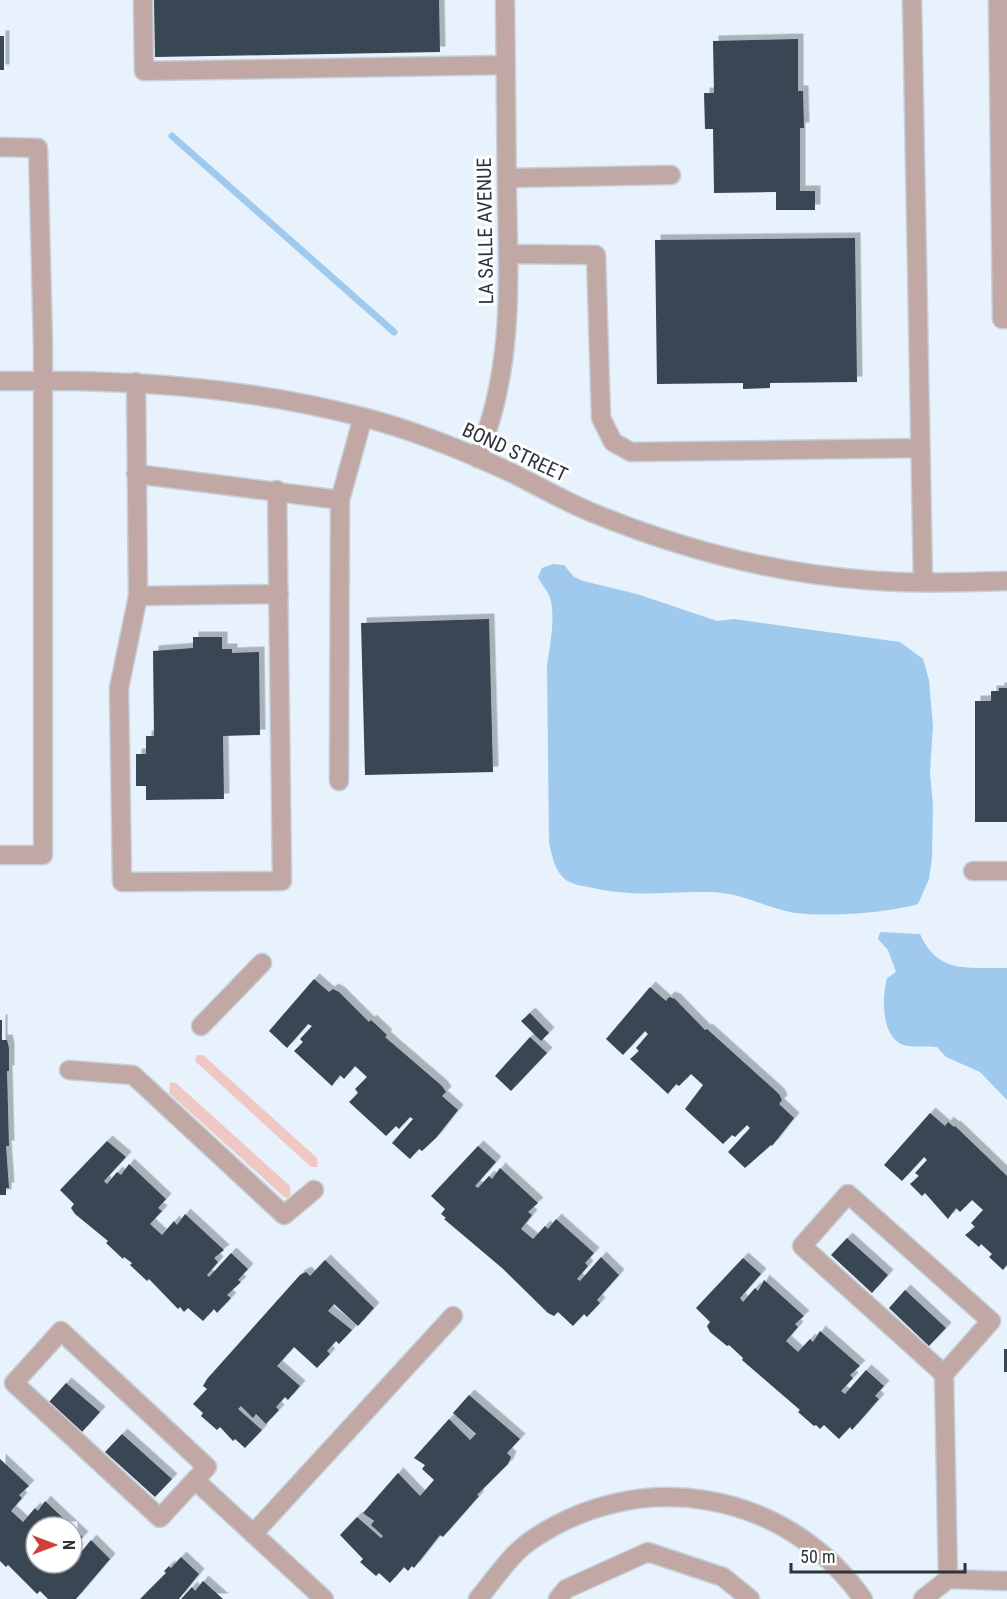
<svg xmlns="http://www.w3.org/2000/svg" width="1007" height="1599" font-family="'Roboto Condensed',sans-serif">
  <defs>
    <filter id="shadow"><feDropShadow dx="5.5" dy="-5.5" stdDeviation="0" flood-color="#0004"/></filter>
  </defs>
  <rect width="100%" height="100%" fill="#e7f2fc"/>
  <!-- green -->
  <path fill="#f0c8c3" d="M 197,1055 L 203,1055 L 317,1158 L 318,1167 L 311,1167 L 195,1061 Z
    M 170,1082 L 176,1083 L 290,1186 L 291,1195 L 287,1198 L 283,1196 L 169,1093 Z"/>
  <!-- water -->
  <path fill="#a0c9ee" d="M 553,564 L 564,565 L 574,577 L 583,581 L 637,594 L 717,621 L 734,619 L 900,642 L 923,659 L 929,680 L 933,726 L 930,772 L 933,805 L 932,858 L 929,879 L 918,904 C 888,913 821,918 790,912 C 762,906 742,893 711,892 C 667,891 638,898 593,888 C 584,886 573,885 566,880 C 555,872 552,856 549,843 L 547,665 C 550,648 557,608 548,593 C 545,587 541,584 538,577 L 542,568 Z
    M 880,932 L 920,934 C 938,975 969,967 1007,968 L 1007,1100 L 980,1072 L 946,1057 L 937,1047 C 927,1046 917,1047 908,1046 C 880,1042 882,997 887,978 L 896,972 L 888,950 L 878,939 Z"/>
  <g fill="none" stroke-linecap="round" stroke-linejoin="round">
    <!-- stream -->
    <path stroke="#a0c9ee" stroke-width="7" d="M 172,136 L 394,332"/>
  </g>
  <!-- building -->
  <path fill="#374653" filter="url(#shadow)" d="M 154,0 L 439,0 L 440,52 L 155,57 Z
    M 0,36 L 4,36 L 4,70 L 0,70 Z
    M 798,39 L 798,91 L 803,91 L 804,128 L 800,128 L 800,191 L 815,191 L 815,210 L 776,210 L 776,192 L 714,193 L 713,129 L 705,129 L 704,93 L 714,93 L 713,41 Z
    M 855,238 L 857,382 L 770,383 L 770,388 L 743,389 L 743,383 L 657,384 L 655,240 Z
    M 489,619 L 493,772 L 365,775 L 361,623 Z
    M 193,637 L 222,637 L 222,649 L 232,649 L 232,653 L 259,652 L 260,735 L 223,736 L 224,799 L 146,800 L 146,786 L 136,786 L 136,754 L 146,754 L 146,736 L 154,736 L 153,651 L 193,648 Z
    M 999,688 L 1007,688 L 1007,822 L 975,822 L 975,701 L 991,701 L 991,691 L 999,691 Z
    M 314,979 L 329,992 L 333,989 L 339,992 L 369,1022 L 371,1020 L 387,1035 L 385,1037 L 442,1086 L 446,1092 L 442,1096 L 458,1110 L 436,1138 L 422,1151 L 419,1149 L 410,1159 L 392,1143 L 413,1119 L 410,1117 L 399,1129 L 396,1126 L 386,1136 L 349,1102 L 358,1093 L 355,1089 L 367,1077 L 355,1066 L 344,1079 L 340,1075 L 332,1086 L 294,1051 L 303,1042 L 300,1039 L 312,1026 L 308,1024 L 287,1048 L 269,1031 Z
    M 650,987 L 666,1001 L 669,997 L 675,999 L 705,1030 L 707,1029 L 779,1094 L 782,1100 L 779,1104 L 794,1118 L 772,1146 L 771,1145 L 745,1168 L 728,1152 L 750,1128 L 747,1125 L 735,1137 L 732,1135 L 723,1144 L 685,1109 L 703,1085 L 691,1074 L 679,1086 L 676,1084 L 668,1094 L 630,1059 L 639,1051 L 636,1048 L 648,1034 L 645,1031 L 623,1055 L 606,1039 Z
    M 530,1013 L 549,1033 L 541,1041 L 521,1021 Z
    M 0,1020 L 2,1020 L 2,1040 L 7,1040 L 9,1048 L 9,1071 L 7,1071 L 9,1146 L 6,1146 L 9,1188 L 6,1188 L 6,1195 L 0,1195 Z
    M 530,1037 L 547,1053 L 511,1091 L 495,1076 Z
    M 930,1113 L 945,1126 L 948,1122 L 954,1127 L 955,1126 L 1007,1176 L 1007,1265 L 1003,1270 L 989,1257 L 992,1254 L 981,1244 L 979,1247 L 965,1235 L 975,1227 L 971,1223 L 983,1210 L 972,1200 L 960,1212 L 956,1208 L 948,1219 L 925,1193 L 922,1196 L 910,1184 L 919,1176 L 915,1173 L 927,1160 L 924,1157 L 902,1181 L 884,1165 Z
    M 107,1141 L 126,1157 L 104,1181 L 107,1184 L 117,1172 L 121,1175 L 129,1164 L 166,1199 L 158,1208 L 162,1211 L 150,1224 L 162,1235 L 174,1221 L 177,1225 L 185,1214 L 224,1250 L 214,1258 L 218,1262 L 207,1275 L 209,1277 L 231,1253 L 248,1269 L 238,1280 L 241,1282 L 227,1295 L 231,1298 L 217,1313 L 214,1309 L 203,1321 L 188,1308 L 184,1312 L 180,1307 L 178,1309 L 149,1279 L 147,1281 L 130,1265 L 132,1263 L 124,1257 L 123,1259 L 106,1243 L 108,1241 L 75,1214 L 71,1208 L 74,1204 L 60,1190 Z
    M 478,1146 L 496,1162 L 475,1186 L 478,1188 L 489,1176 L 492,1179 L 500,1168 L 538,1203 L 528,1212 L 532,1215 L 521,1229 L 533,1239 L 545,1226 L 548,1229 L 556,1219 L 594,1253 L 585,1263 L 588,1266 L 577,1279 L 580,1281 L 601,1257 L 619,1275 L 597,1300 L 600,1303 L 587,1317 L 584,1314 L 573,1326 L 558,1312 L 554,1316 L 548,1313 L 502,1268 L 444,1219 L 446,1218 L 441,1214 L 445,1209 L 431,1196 Z
    M 847,1238 L 888,1275 L 872,1293 L 831,1255 Z
    M 743,1258 L 761,1274 L 740,1298 L 743,1302 L 755,1288 L 758,1291 L 764,1280 L 804,1316 L 795,1324 L 798,1327 L 786,1341 L 798,1352 L 810,1339 L 813,1342 L 820,1331 L 860,1366 L 850,1375 L 853,1378 L 841,1391 L 845,1394 L 866,1370 L 884,1386 L 875,1396 L 879,1399 L 852,1430 L 850,1427 L 839,1439 L 824,1425 L 820,1429 L 816,1425 L 814,1426 L 798,1412 L 800,1410 L 742,1360 L 743,1358 L 729,1345 L 727,1346 L 710,1332 L 707,1326 L 710,1322 L 696,1308 Z
    M 325,1260 L 374,1308 L 358,1326 L 334,1304 L 328,1311 L 352,1330 L 339,1344 L 336,1341 L 327,1351 L 330,1354 L 317,1368 L 294,1347 L 277,1366 L 300,1386 L 288,1400 L 285,1397 L 276,1407 L 279,1410 L 266,1424 L 256,1414 L 253,1418 L 241,1406 L 238,1409 L 262,1430 L 245,1448 L 235,1439 L 233,1441 L 220,1427 L 217,1430 L 201,1416 L 203,1413 L 193,1404 L 207,1389 L 203,1386 L 207,1379 L 300,1275 L 306,1272 L 310,1276 Z
    M 905,1290 L 946,1328 L 929,1346 L 889,1308 Z
    M 1004,1349 L 1007,1349 L 1007,1372 L 1004,1372 Z
    M 66,1383 L 100,1412 L 82,1432 L 49,1402 Z
    M 469,1395 L 520,1439 L 507,1453 L 511,1457 L 508,1464 L 477,1495 L 479,1496 L 443,1537 L 440,1535 L 414,1568 L 412,1566 L 408,1571 L 404,1567 L 390,1583 L 379,1573 L 376,1576 L 360,1562 L 363,1559 L 340,1535 L 357,1517 L 381,1538 L 383,1536 L 371,1525 L 374,1521 L 363,1513 L 398,1473 L 420,1496 L 434,1480 L 422,1469 L 425,1465 L 414,1458 L 449,1419 L 470,1440 L 476,1434 L 453,1413 Z
    M 122,1434 L 172,1479 L 155,1497 L 105,1452 Z
    M 0,1459 L 29,1486 L 19,1495 L 22,1498 L 11,1511 L 23,1522 L 35,1508 L 38,1511 L 45,1501 L 83,1537 L 74,1546 L 78,1549 L 72,1555 L 72,1527 L 36,1527 L 36,1563 L 72,1563 L 91,1540 L 110,1559 L 76,1599 L 48,1599 L 40,1591 L 37,1594 L 8,1565 L 6,1567 L 0,1561 Z
    M 181,1557 L 199,1574 L 179,1599 L 140,1599 L 166,1573 L 164,1571 L 169,1566 L 171,1568 Z
    M 203,1581 L 223,1599 L 181,1599 L 192,1587 L 195,1591 Z"/>
  <g fill="none" stroke-linecap="round" stroke-linejoin="round">
    <defs>
      <path id="minor" d="M 143,0 L 144,71 L 506,65
        M 912,0 L 923,582
        M 998,0 L 1002,319 L 1007,319
        M 0,147 L 38,148 L 43,346 L 43,855 L 0,855
        M 507,178 L 671,175
        M 508,254 L 596,255 L 601,418 L 613,442 L 631,452 L 920,448
        M 0,381 C 123,379 243,386 362,417 C 414,430 465,451 514,474 C 540,487 566,502 593,513 C 681,549 772,573 866,580 C 913,584 960,582 1007,581
        M 136,382 L 138,596 L 119,688 L 122,882 L 282,881 L 277,490
        M 477,458 C 513,373 509,287 507,197 C 506,131 506,66 505,0
        M 136,474 L 340,500
        M 138,596 L 279,594
        M 339,781 L 340,500 L 363,417
        M 973,871 L 1007,871
        M 201,1026 L 262,963
        M 69,1070 L 133,1075 L 284,1215 L 314,1190
        M 61,1331 L 207,1467 L 160,1518 L 14,1383 Z
        M 195,1480 L 324,1599
        M 253,1534 L 453,1316
        M 948,1579 L 1007,1581
        M 478,1599 C 494,1580 510,1555 530,1541 C 639,1465 786,1490 863,1599
        M 558,1599 L 566,1589 L 648,1552 L 723,1577 L 750,1599
        M 923,1599 L 948,1579 L 944,1374 L 991,1321 L 848,1194 L 802,1246 L 944,1374"/>
    </defs>
    <!-- minor casing -->
    <use href="#minor" stroke="#c5d0d9" stroke-width="21"/>
    <!-- minor -->
    <use href="#minor" stroke="#c2a8a5" stroke-width="18"/>
  </g>
  <g text-anchor="middle" dominant-baseline="central" stroke-width="6" stroke-linejoin="round" paint-order="stroke">
    <!-- street labels -->
    <g font-size="20" fill="#2c3339" stroke="#fff">
      <text transform="translate(485 231) rotate(-91)">LA SALLE AVENUE</text>
      <text transform="translate(515 452) rotate(25)">BOND STREET</text>
    </g>
  </g>
  <!-- north arrow -->
  <g transform="translate(54 1545) rotate(90)"><circle r="28" fill="#ffffff" stroke="#abadb0" stroke-width="1.5"/>
  <path d="M0-4.5L10 22L0 15L-10 22Z" fill="#cf403b"/>
  <text y="-9" font-size="16" font-weight="bold" text-anchor="middle" fill="#2c3339">N</text>
  </g>
  <!-- scale -->
  <path d="M791 1563v9h174v-9" fill="none" stroke="#2c3339" stroke-width="3"/>
  <text x="800" y="1563" font-size="18" fill="#2c3339" stroke="#ffffff" stroke-width="4.5" paint-order="stroke">50 m</text>
</svg>
